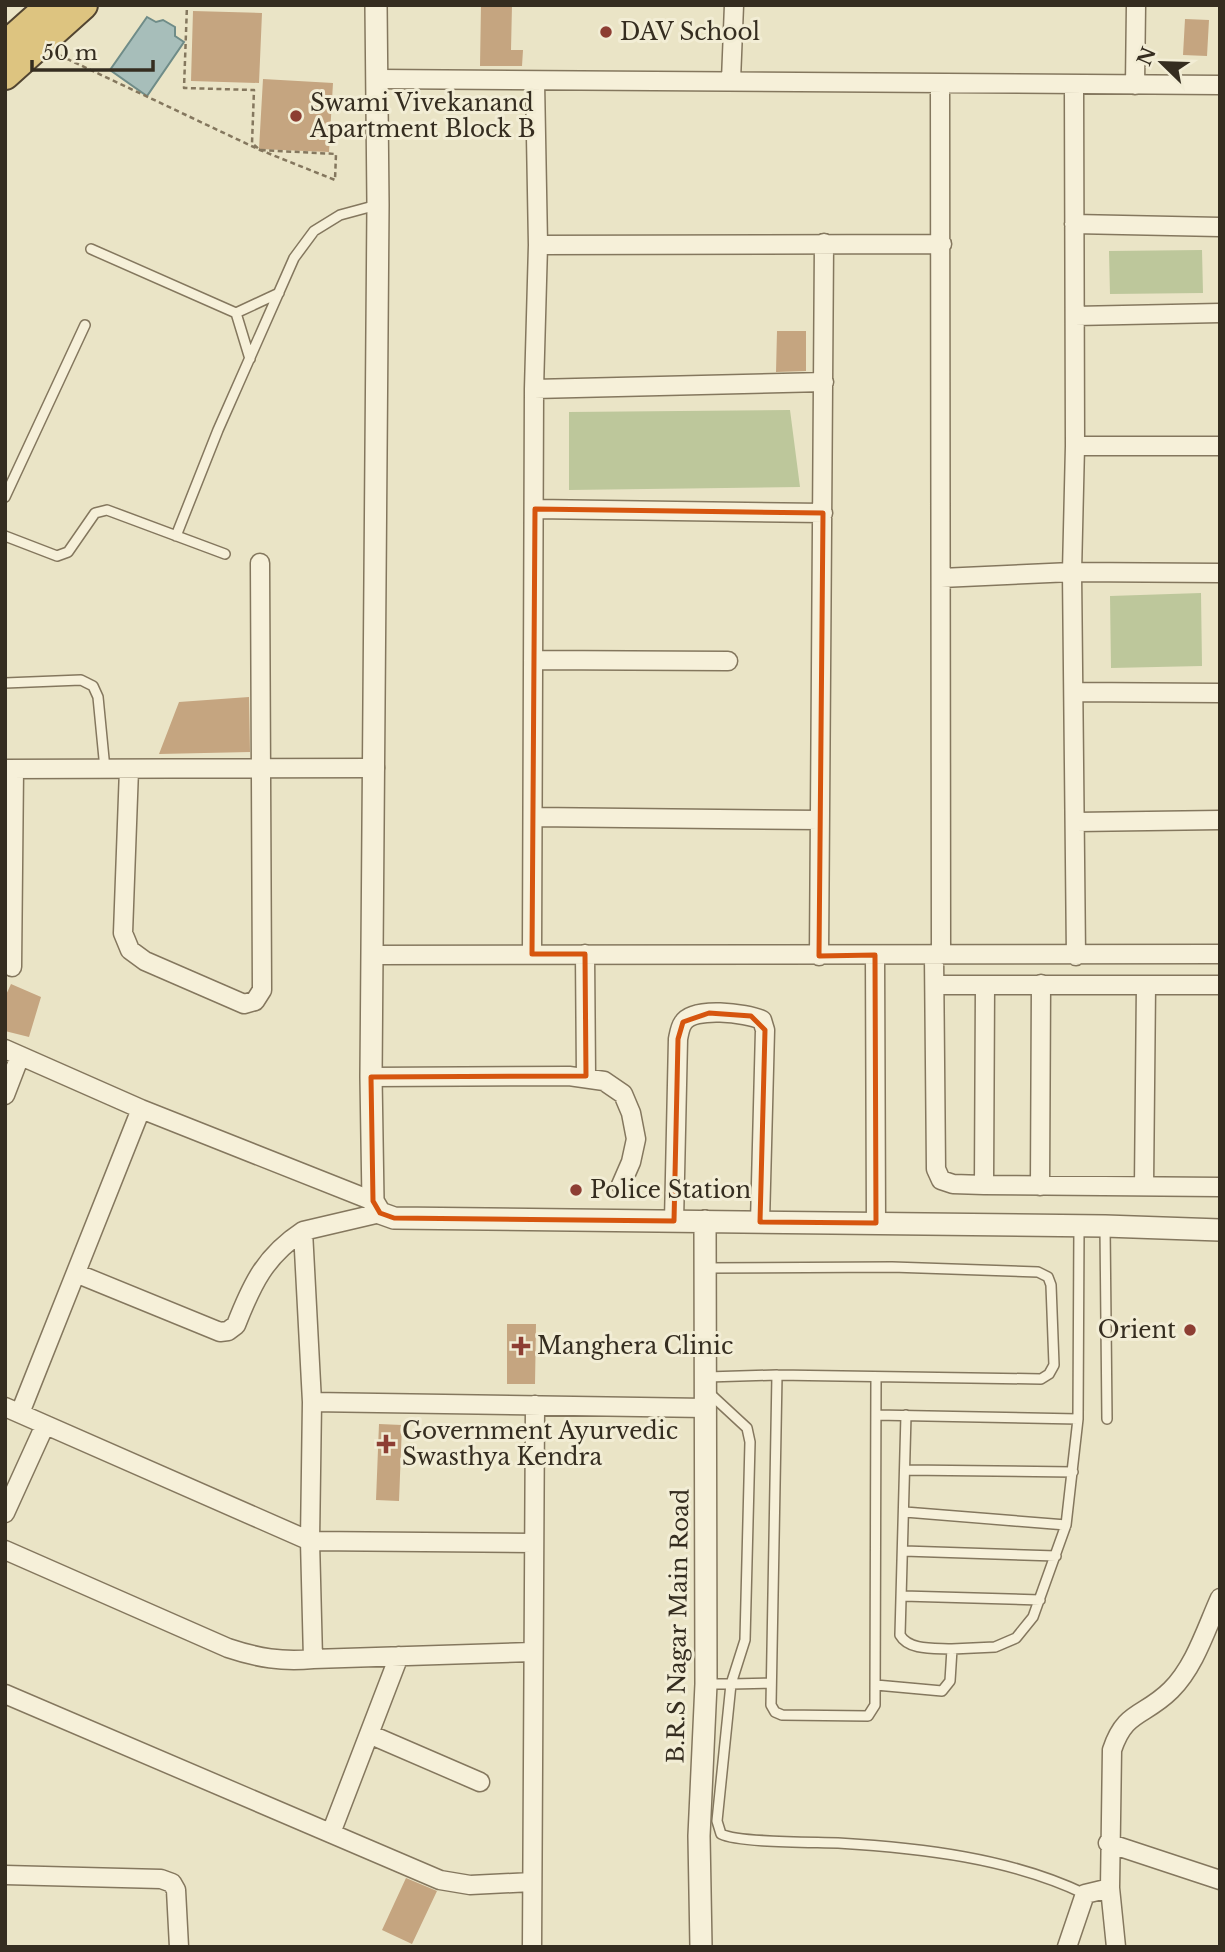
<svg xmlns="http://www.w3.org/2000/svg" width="1225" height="1952" font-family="'Libre Baskerville',serif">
  <rect width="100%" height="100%" fill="#eae4c6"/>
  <!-- green -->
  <path fill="#bdc79b" d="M 1202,250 L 1203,293 L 1110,294 L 1109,251 Z
    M 790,410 L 800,487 L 569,490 L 569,412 Z
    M 1201,593 L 1202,666 L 1111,668 L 1110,596 Z"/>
  <!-- water -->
  <path fill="#a7beba" stroke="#6f8c88" stroke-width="2" d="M 147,17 L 156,22 L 163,20 L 175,27 L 175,36 L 184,42 L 147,96 L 110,70 Z"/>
  <!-- building -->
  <path fill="#c5a580" d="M 481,5 L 512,5 L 511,50 L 523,50 L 522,66 L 480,66 Z
    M 193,11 L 262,13 L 259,83 L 191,81 Z
    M 1185,19 L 1209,20 L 1207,56 L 1183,55 Z
    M 263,79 L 333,83 L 329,152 L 259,149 Z
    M 777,331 L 806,331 L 806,371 L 776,372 Z
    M 249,697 L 250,752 L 159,754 L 179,702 Z
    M 11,984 L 41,997 L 29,1037 L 5,1031 L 5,997 Z
    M 507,1324 L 536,1324 L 535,1384 L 507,1384 Z
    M 379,1424 L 402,1425 L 399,1501 L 376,1500 Z
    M 406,1878 L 437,1891 L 412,1944 L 382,1930 Z"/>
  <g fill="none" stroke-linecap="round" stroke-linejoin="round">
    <defs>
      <path id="service" d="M 91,249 L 236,313 L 279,293
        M 236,313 L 250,359
        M 5,497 L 85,325
        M 5,536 L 57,556 L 68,552 L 95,513 L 107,510 L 225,554
        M 176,536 L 218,430 L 294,258 L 314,231 L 340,215 L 377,205
        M 5,683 L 81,680 L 93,686 L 98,697 L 105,769
        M 1105,1227 L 1107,1419
        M 705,1268 L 892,1267 L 1038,1272 L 1048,1277 L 1051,1285 L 1054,1365 L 1049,1374 L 1041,1379 L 777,1375 L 707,1377
        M 777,1375 L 771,1705 L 775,1712 L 782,1715 L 868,1716 L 875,1705 L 876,1377
        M 707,1391 L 747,1428 L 750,1442 L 745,1640 L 731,1684 L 708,1684
        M 876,1415 L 1078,1419 L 1079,1227
        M 906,1415 L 900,1635 C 909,1651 935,1648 952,1649
        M 905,1470 L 1073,1472
        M 905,1512 L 1066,1525
        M 904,1551 L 1056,1556
        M 903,1596 L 1040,1600
        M 771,1683 L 731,1684 L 717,1821 L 721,1834 C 739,1843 814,1842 838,1843 C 921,1848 1010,1858 1085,1894
        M 876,1685 L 942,1691 L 950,1681 L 952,1649 L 995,1647 L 1016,1638 L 1033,1617 L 1066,1525 L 1078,1419"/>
      <path id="minor" d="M 378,79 L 1220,85
        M 731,80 L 734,5
        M 940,83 L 941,955
        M 1135,85 L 1136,5
        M 1074,86 L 1075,446 L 1072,572 L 1076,956
        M 1074,224 L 1220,227
        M 538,245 L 942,244
        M 1075,316 L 1220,313
        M 534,389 L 824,382
        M 1075,446 L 1220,446
        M 535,509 L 823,513
        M 941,578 L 1072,572 L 1220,573
        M 533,660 L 728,661
        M 1074,692 L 1220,693
        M 5,769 L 375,768
        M 129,769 L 123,933 L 130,950 L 145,961 L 244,1004 L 255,1001 L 262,990 L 260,563
        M 534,817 L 819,820
        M 1076,822 L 1220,820
        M 532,954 L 534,389 L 538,245 L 535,82
        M 585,954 L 586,1076
        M 371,955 L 1220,954
        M 875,955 L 876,1223
        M 819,956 L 824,243
        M 934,956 L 936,1169 L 941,1180 L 953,1184 L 984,1185 L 1220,1187
        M 12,967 L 14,769
        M 935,985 L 1220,985
        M 5,1049 L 141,1109 L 373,1201
        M 371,1077 L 569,1076 L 604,1081 L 623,1094 L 631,1113 L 636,1139 L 631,1162 L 621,1185
        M 5,1095 L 20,1056
        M 984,1185 L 985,985
        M 1040,1186 L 1041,984
        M 1144,1186 L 1146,985
        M 380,1213 L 303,1231 L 312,1402 L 706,1408
        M 674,1221 L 678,1039 C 679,1034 680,1027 683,1023 C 693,1006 746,1013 762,1020 L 765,1030 L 760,1222
        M 78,1274 L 220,1332 L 228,1331 L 236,1325 C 252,1284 265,1256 303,1231
        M 5,1407 L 310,1541 L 532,1543
        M 20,1413 L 141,1109
        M 5,1513 L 45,1425
        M 5,1550 L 228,1648 C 258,1658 282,1662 313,1659 L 310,1541 L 312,1402
        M 313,1659 L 532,1652
        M 5,1694 L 440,1880 L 470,1885 L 532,1882
        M 369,1734 L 480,1782
        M 331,1833 L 399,1656
        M 1108,1843 L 1220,1880
        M 5,1875 L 161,1879 L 172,1883 L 176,1890 L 179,1947
        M 1110,1888 L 1112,1750 C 1125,1710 1144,1717 1171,1690 C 1195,1666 1206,1629 1220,1598
        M 532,1947 L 535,1405
        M 1067,1947 L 1085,1894 L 1110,1888 L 1116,1947"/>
      <path id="tertiary" d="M 376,5 L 378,205 L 371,1077 L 373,1201 L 380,1213 L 394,1218 L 1105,1226 L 1220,1230
        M 701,1947 L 699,1836 L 706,1684 L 705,1221"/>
      <path id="trunk" d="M 5,46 L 51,5
        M 5,75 L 83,5"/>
    </defs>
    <!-- service casing -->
    <use href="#service" stroke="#84775e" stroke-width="12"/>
    <!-- minor casing -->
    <use href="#minor" stroke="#84775e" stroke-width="21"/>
    <!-- tertiary casing -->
    <use href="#tertiary" stroke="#84775e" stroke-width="24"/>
    <!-- trunk casing -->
    <use href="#trunk" stroke="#524531" stroke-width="32"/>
    <!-- path -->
    <path stroke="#84775e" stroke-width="2.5" stroke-dasharray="5 3.5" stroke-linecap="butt" d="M 230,5 L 256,5
      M 59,55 L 260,150 L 335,180 L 336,154 L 260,150 L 252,143 L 254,90 L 184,88 L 187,5"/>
    <!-- service -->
    <use href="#service" stroke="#f6f0d9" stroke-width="9"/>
    <!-- minor -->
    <use href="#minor" stroke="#f6f0d9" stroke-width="18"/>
    <!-- tertiary -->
    <use href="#tertiary" stroke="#f6f0d9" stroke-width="21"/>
    <!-- trunk -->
    <use href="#trunk" stroke="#ddc480" stroke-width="28"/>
  </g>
  <!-- marked area -->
  <path fill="none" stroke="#d6550e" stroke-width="5" stroke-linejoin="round" d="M 535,509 L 823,513 L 819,956 L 875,955 L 876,1223 L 760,1222 L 765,1030 L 751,1016 L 709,1013 L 683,1022 L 678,1039 L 674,1221 L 394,1218 L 380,1213 L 373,1201 L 371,1077 L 586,1076 L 585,954 L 532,954 Z"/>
  <!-- markers -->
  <g fill="#8d3e33" stroke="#f2edd5" stroke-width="2.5">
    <circle cx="606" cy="32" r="7"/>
    <circle cx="296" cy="116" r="7"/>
    <circle cx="576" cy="1190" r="7"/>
    <circle cx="1190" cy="1330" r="7"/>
    <path d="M517.5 1335.5h7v7h7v7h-7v7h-7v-7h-7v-7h7z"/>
    <path d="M382.5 1433.5h7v7h7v7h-7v7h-7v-7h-7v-7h7z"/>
  </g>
  <g text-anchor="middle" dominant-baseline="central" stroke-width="6" stroke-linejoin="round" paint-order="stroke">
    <!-- poi labels -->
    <g font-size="23" fill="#352d20" stroke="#f2edd5" text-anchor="start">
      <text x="620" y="32">DAV School</text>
      <text x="310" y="103">Swami Vivekanand<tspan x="310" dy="26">Apartment Block B</tspan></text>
      <text x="590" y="1190">Police Station</text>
      <text x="1176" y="1330" text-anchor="end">Orient</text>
      <text x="537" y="1346">Manghera Clinic</text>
      <text x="402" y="1431">Government Ayurvedic<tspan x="402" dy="26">Swasthya Kendra</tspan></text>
    </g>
    <!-- street labels -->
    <g font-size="23" fill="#352d20" stroke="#f2edd5">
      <text transform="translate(678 1626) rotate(-89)">B.R.S Nagar Main Road</text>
    </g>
  </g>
  <!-- border -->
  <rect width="1225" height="1952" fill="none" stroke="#352d20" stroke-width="14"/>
  <!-- north arrow -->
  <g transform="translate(1162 63) rotate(293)" stroke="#f2edd5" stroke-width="5" paint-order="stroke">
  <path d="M0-5L12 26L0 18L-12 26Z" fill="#352d20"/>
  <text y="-10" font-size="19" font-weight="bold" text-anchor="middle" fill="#352d20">N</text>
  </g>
  <!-- scale -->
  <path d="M32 60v10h121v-10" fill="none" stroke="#352d20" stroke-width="3.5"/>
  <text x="42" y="60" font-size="21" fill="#352d20" stroke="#f2edd5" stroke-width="5" paint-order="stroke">50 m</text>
</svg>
